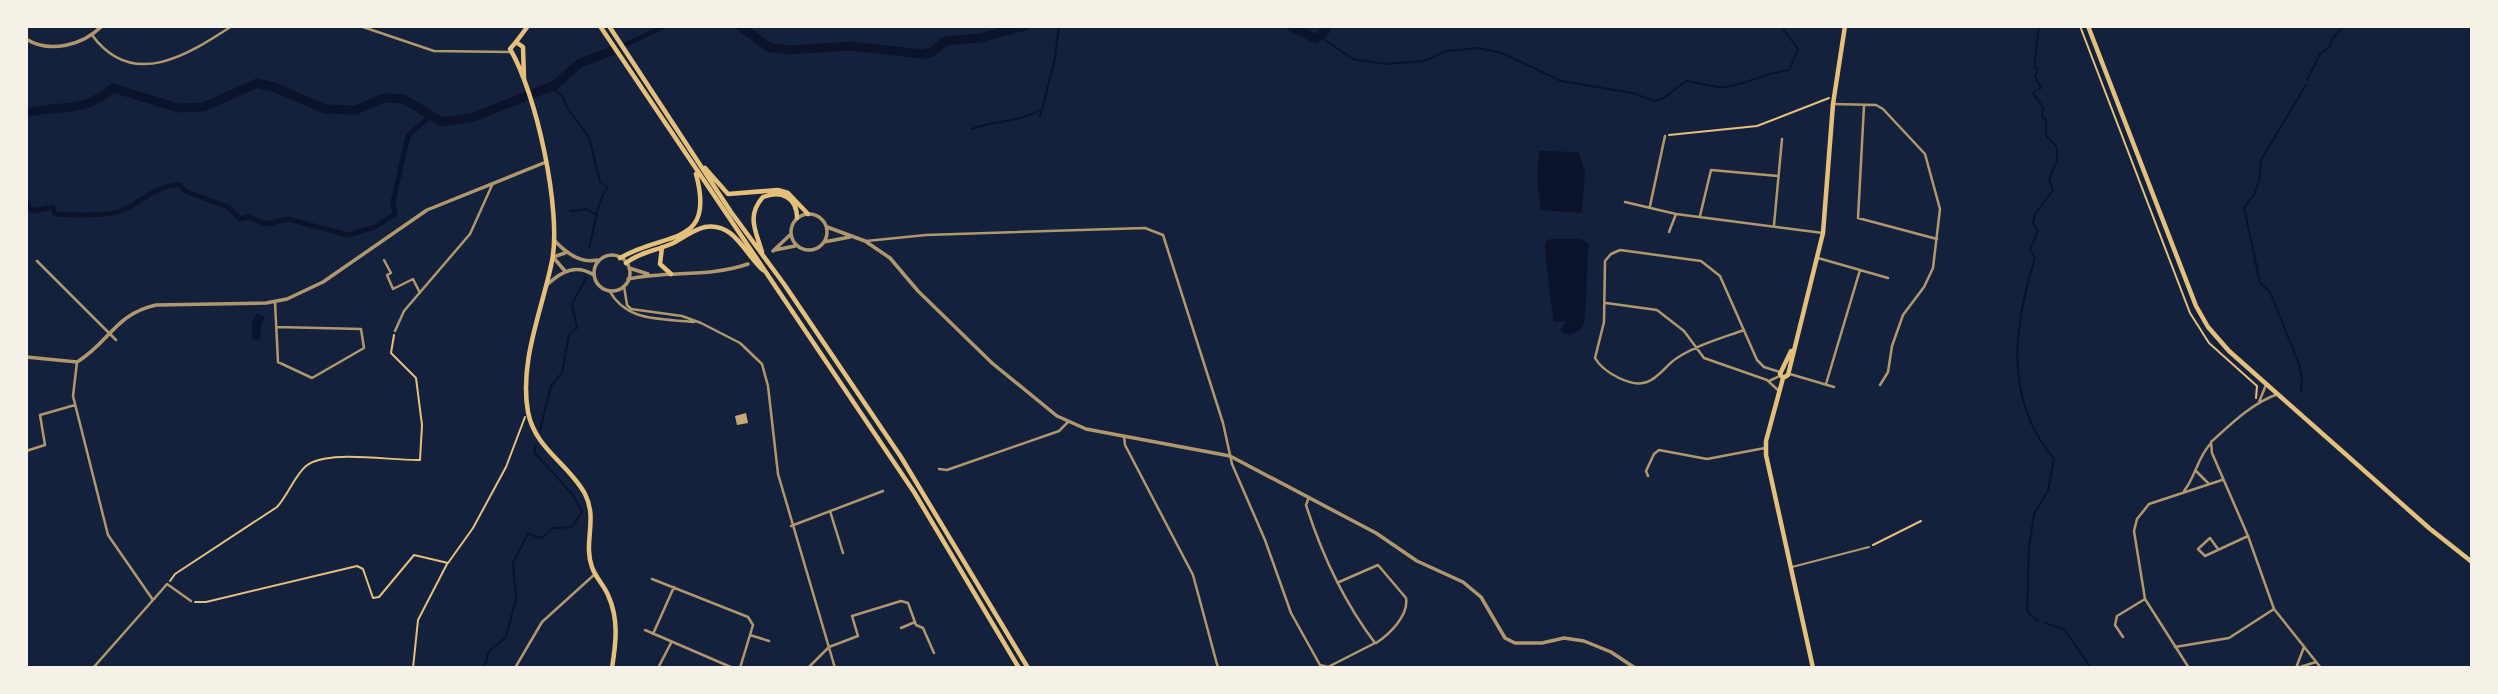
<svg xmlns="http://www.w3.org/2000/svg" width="2498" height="694" font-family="Bitter,serif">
  <rect width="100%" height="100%" fill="#14213d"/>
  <!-- water -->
  <path fill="#0b132b" d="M 1539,151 L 1579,152 L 1585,172 L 1582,213 L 1541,210 L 1537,179 Z
    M 1550,239 L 1580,239 L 1589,244 C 1586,261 1588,318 1582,327 C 1578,333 1569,336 1563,334 L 1560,329 L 1567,321 L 1554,322 L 1553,319 L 1545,251 L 1545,242 Z
    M 257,313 L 265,318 L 261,324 L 260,340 L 252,339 L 252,322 Z"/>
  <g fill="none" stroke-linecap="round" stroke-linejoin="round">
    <!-- stream -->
    <path stroke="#0b132b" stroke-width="2" d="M 1319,36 L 1353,59 L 1385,64 L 1424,61 L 1447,51 L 1478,48 L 1502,53 L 1561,81 L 1632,93 L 1655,101 L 1662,99 L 1686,81 C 1699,82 1713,88 1725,87 C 1747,84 1768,72 1789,70 L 1798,49 L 1781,26
      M 2307,80 L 2320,54 L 2330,46 L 2332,39 L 2344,26
      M 550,87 L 562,96 L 568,109 L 589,137 L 600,182 L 608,187 C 596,203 595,227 589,248
      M 1040,117 L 1054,63 L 1059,26
      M 972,129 C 998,119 1021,123 1043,108
      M 570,211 L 586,209 L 595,214
      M 2301,392 L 2302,380 L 2299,364 L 2270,292 L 2260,283 L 2244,207 L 2254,195 L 2259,181 L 2261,160 L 2306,85
      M 540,431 L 551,386 L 562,373 L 569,335 L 577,328 L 572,304 L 586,278
      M 2038,621 L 2027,611 L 2029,548 L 2034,514 L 2048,491 L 2054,459 C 2004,399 2013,329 2035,258 L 2030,250 L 2038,230 L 2033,223 L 2035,214 L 2053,190 L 2049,179 L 2057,161 L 2057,147 L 2046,136 L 2046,120 L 2042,117 L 2043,107 L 2033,93 L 2041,88 L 2035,76 L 2038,68 L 2034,67 L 2039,26
      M 2045,623 L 2065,630 L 2091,668
      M 484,668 L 489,651 L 506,637 L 516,599 L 513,563 L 528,534 L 542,538 L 553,528 L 572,527 L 582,512 L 573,495 L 534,452 L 536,446"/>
    <!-- canal -->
    <path stroke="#0b132b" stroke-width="5" d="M 627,44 L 665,26
      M 26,202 L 32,211 L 53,207 L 55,214 C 72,215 107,216 121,211 C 141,202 158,184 180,185 L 185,191 L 228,207 L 240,219 L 249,217 L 266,224 L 288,219 L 348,235 L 375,227 L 395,214 L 393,202 L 408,136 L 430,116"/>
    <!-- river -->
    <path stroke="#0b132b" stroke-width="9" d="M 740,26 L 770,48 L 790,50 L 850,46 L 922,54 L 932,52 L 945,41 L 980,38 L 1025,26
      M 1290,26 L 1316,39 L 1326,30 L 1325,26
      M 26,113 C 61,103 79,116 113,88 L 178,108 L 204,107 L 257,83 L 274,87 L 325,109 L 356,110 L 384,98 L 404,99 L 442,122 L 474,117 L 555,85 L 580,63 L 612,51"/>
  </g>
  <!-- building -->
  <path fill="#c6a872" d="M 746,413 L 748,423 L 737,425 L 735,416 Z"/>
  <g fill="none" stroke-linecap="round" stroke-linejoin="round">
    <!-- path -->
    <path stroke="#e5c07b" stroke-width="2" d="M 2080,26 L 2190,313 L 2209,343 L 2257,386 L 2256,398
      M 1669,135 L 1757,126 L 1829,98
      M 1873,545 L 1921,521
      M 170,581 L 175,574 L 277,507 C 288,495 295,475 306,466 C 327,449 391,461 420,460 L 422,425 L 416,378 L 391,353 L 394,335
      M 195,602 L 206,602 L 357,566 L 363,569 L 373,598 L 379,597 L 414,555 L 448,563 L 473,528 L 506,467 L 525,417
      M 413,668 L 418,620 L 447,564"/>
    <!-- service -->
    <path stroke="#b1986c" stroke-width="2" d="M 1792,567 L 1869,547"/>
    <!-- minor -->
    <path stroke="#b1986c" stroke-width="2.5" d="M 360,26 L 434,51 L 511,52
      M 92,35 C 133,91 189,54 232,26
      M 1833,104 L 1876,105 L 1883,109 L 1925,154 L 1940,209 L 1933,268 L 1924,287 L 1903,315 L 1892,346 L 1888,372 L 1880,385
      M 1864,106 L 1858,218 L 1937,239
      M 1625,202 L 1676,214
      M 1650,206 L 1665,136
      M 1700,216 L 1711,170 L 1778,176
      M 1774,225 L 1782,139
      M 1669,232 L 1676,214 L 1823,233
      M 866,241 L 926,235 L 1145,228 L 1163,235 L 1223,423 L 1232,464 L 1265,540 L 1291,613 L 1320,665 L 1328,667
      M 1818,258 L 1888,278
      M 384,260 L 391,273 L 387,275 L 393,289 L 413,279 L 420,293
      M 37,261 L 116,340
      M 624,286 L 627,305 L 631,309 L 682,316 L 701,323 L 740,343 L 762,364 L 768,386 L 778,474 L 835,668
      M 609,290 C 627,323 661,318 694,322
      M 275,302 L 278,362 L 312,378 L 364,348 L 361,329 L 277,327
      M 1606,303 L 1657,310 L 1684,331 L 1704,358 L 1767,380 L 1779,391
      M 1744,330 C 1722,338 1697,345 1677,358 C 1667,364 1659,378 1647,382 C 1631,388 1603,372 1595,358 L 1604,322 L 1605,261 L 1611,254 L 1620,250 L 1701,261 L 1720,276 L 1757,360 L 1764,367 L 1780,372
      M 395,331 L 404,311 L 470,234 L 493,183
      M 77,362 L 73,396 L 108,535 L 153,600 L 93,668
      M 1790,374 L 1834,387
      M 1769,381 L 1780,376
      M 1826,384 L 1860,270
      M 2278,394 C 2252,403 2231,424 2211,442 L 2212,453 L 2248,536 L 2274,609 L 2321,668
      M 2259,402 L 2266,385
      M 1124,436 L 1125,445 L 1193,575 L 1218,668
      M 26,451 L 45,445 L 40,415 L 75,405
      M 939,469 L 947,470 L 1059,431 L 1068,422
      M 2196,471 L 2208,483
      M 1648,476 L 1646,471 L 1654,454 L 1659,450 L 1707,459 L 1765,448
      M 2184,491 C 2196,476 2197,458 2211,443
      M 1309,497 L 1306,505 C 1322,555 1344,602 1375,643 L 1328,667
      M 830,511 L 843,553
      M 791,526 L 883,491
      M 2218,549 L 2210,538 L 2198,549 L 2205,556 L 2248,536
      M 652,579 L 748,617 L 753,625 L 740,668
      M 1339,582 L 1378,565 L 1406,598 C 1409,615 1390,634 1376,643
      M 154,599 L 167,584 L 191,601
      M 901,628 L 915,622
      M 645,630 L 733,668
      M 653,634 L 674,587
      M 750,635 L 769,641
      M 2123,637 L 2115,625 L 2117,616 L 2145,599
      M 2175,647 L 2229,638 L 2274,609
      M 515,668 L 542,622 L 595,574
      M 658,668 L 671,643
      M 808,668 L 829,647 L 858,636 L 852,616 L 901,601 L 908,603 L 916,625 L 923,628 L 934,653
      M 2189,668 L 2145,599 L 2134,531 L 2137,519 L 2149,504 L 2222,480
      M 2296,668 L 2304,647
      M 2297,668 L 2316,662"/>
    <!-- tertiary -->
    <path stroke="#b1986c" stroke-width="3.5" d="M 26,39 C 50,54 83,45 102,26
      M791 232a18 18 0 1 1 36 0a18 18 0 1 1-36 0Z
      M 827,227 L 865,241 L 890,258 L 918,291 L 992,363 L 1057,416 L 1086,429 L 1230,456 L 1376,533 L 1417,561 L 1463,582 L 1481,597 L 1505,638 L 1515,643 L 1542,643 L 1564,638 L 1584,641 L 1611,652 L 1635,668
      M 554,240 C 565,252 580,264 597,260
      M 824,242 L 850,237
      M 775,250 L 795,246
      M 773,251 L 791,234
      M594 273a18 18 0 1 1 36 0a18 18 0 1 1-36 0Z
      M 629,268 L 648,274
      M 565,271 L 553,257 L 565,253
      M 628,279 C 670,270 707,278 748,264
      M 548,284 C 562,271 576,264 594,275
      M 26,357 L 77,362 C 109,343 115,314 156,305 L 266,303 L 287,299 L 323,282 L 427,210 L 546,162"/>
    <!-- secondary -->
    <path stroke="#e5c07b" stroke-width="4.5" d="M 2088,26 L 2196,306 L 2208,327 L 2229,351 L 2429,528 L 2472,562
      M 524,78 L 523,47 L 516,42 L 510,49 C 536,92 562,211 552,261 C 542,311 519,361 528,412 C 535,449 569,464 585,494 C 598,519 583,543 592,567 C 595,577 604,585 608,595 C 619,619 616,643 612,668
      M 1791,351 L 1780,374 L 1783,378 L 1766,441 L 1766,455 L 1813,668
      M 1783,378 L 1788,375 L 1823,233 L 1833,104 L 1845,26"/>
    <!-- primary -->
    <path stroke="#e5c07b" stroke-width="4.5" d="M 516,42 L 528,26"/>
    <!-- trunk -->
    <path stroke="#e5c07b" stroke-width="4.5" d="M 600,26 L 914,492 L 1019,668
      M 609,26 L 731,212 L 784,284 L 901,457 L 1028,668
      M 705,168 L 728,194 L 778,190 L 788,193 L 808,214
      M 662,247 L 660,264 L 671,274
      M 762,252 C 756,231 746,216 763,197 C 781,190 797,197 797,218
      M 620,258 C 665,231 716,248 696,174
      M 626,263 C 640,252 655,251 671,244 C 682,239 692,230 705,227 C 735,222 745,255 763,270"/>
  </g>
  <!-- border -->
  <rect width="2498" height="694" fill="none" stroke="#f6f1e7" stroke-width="56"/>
</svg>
